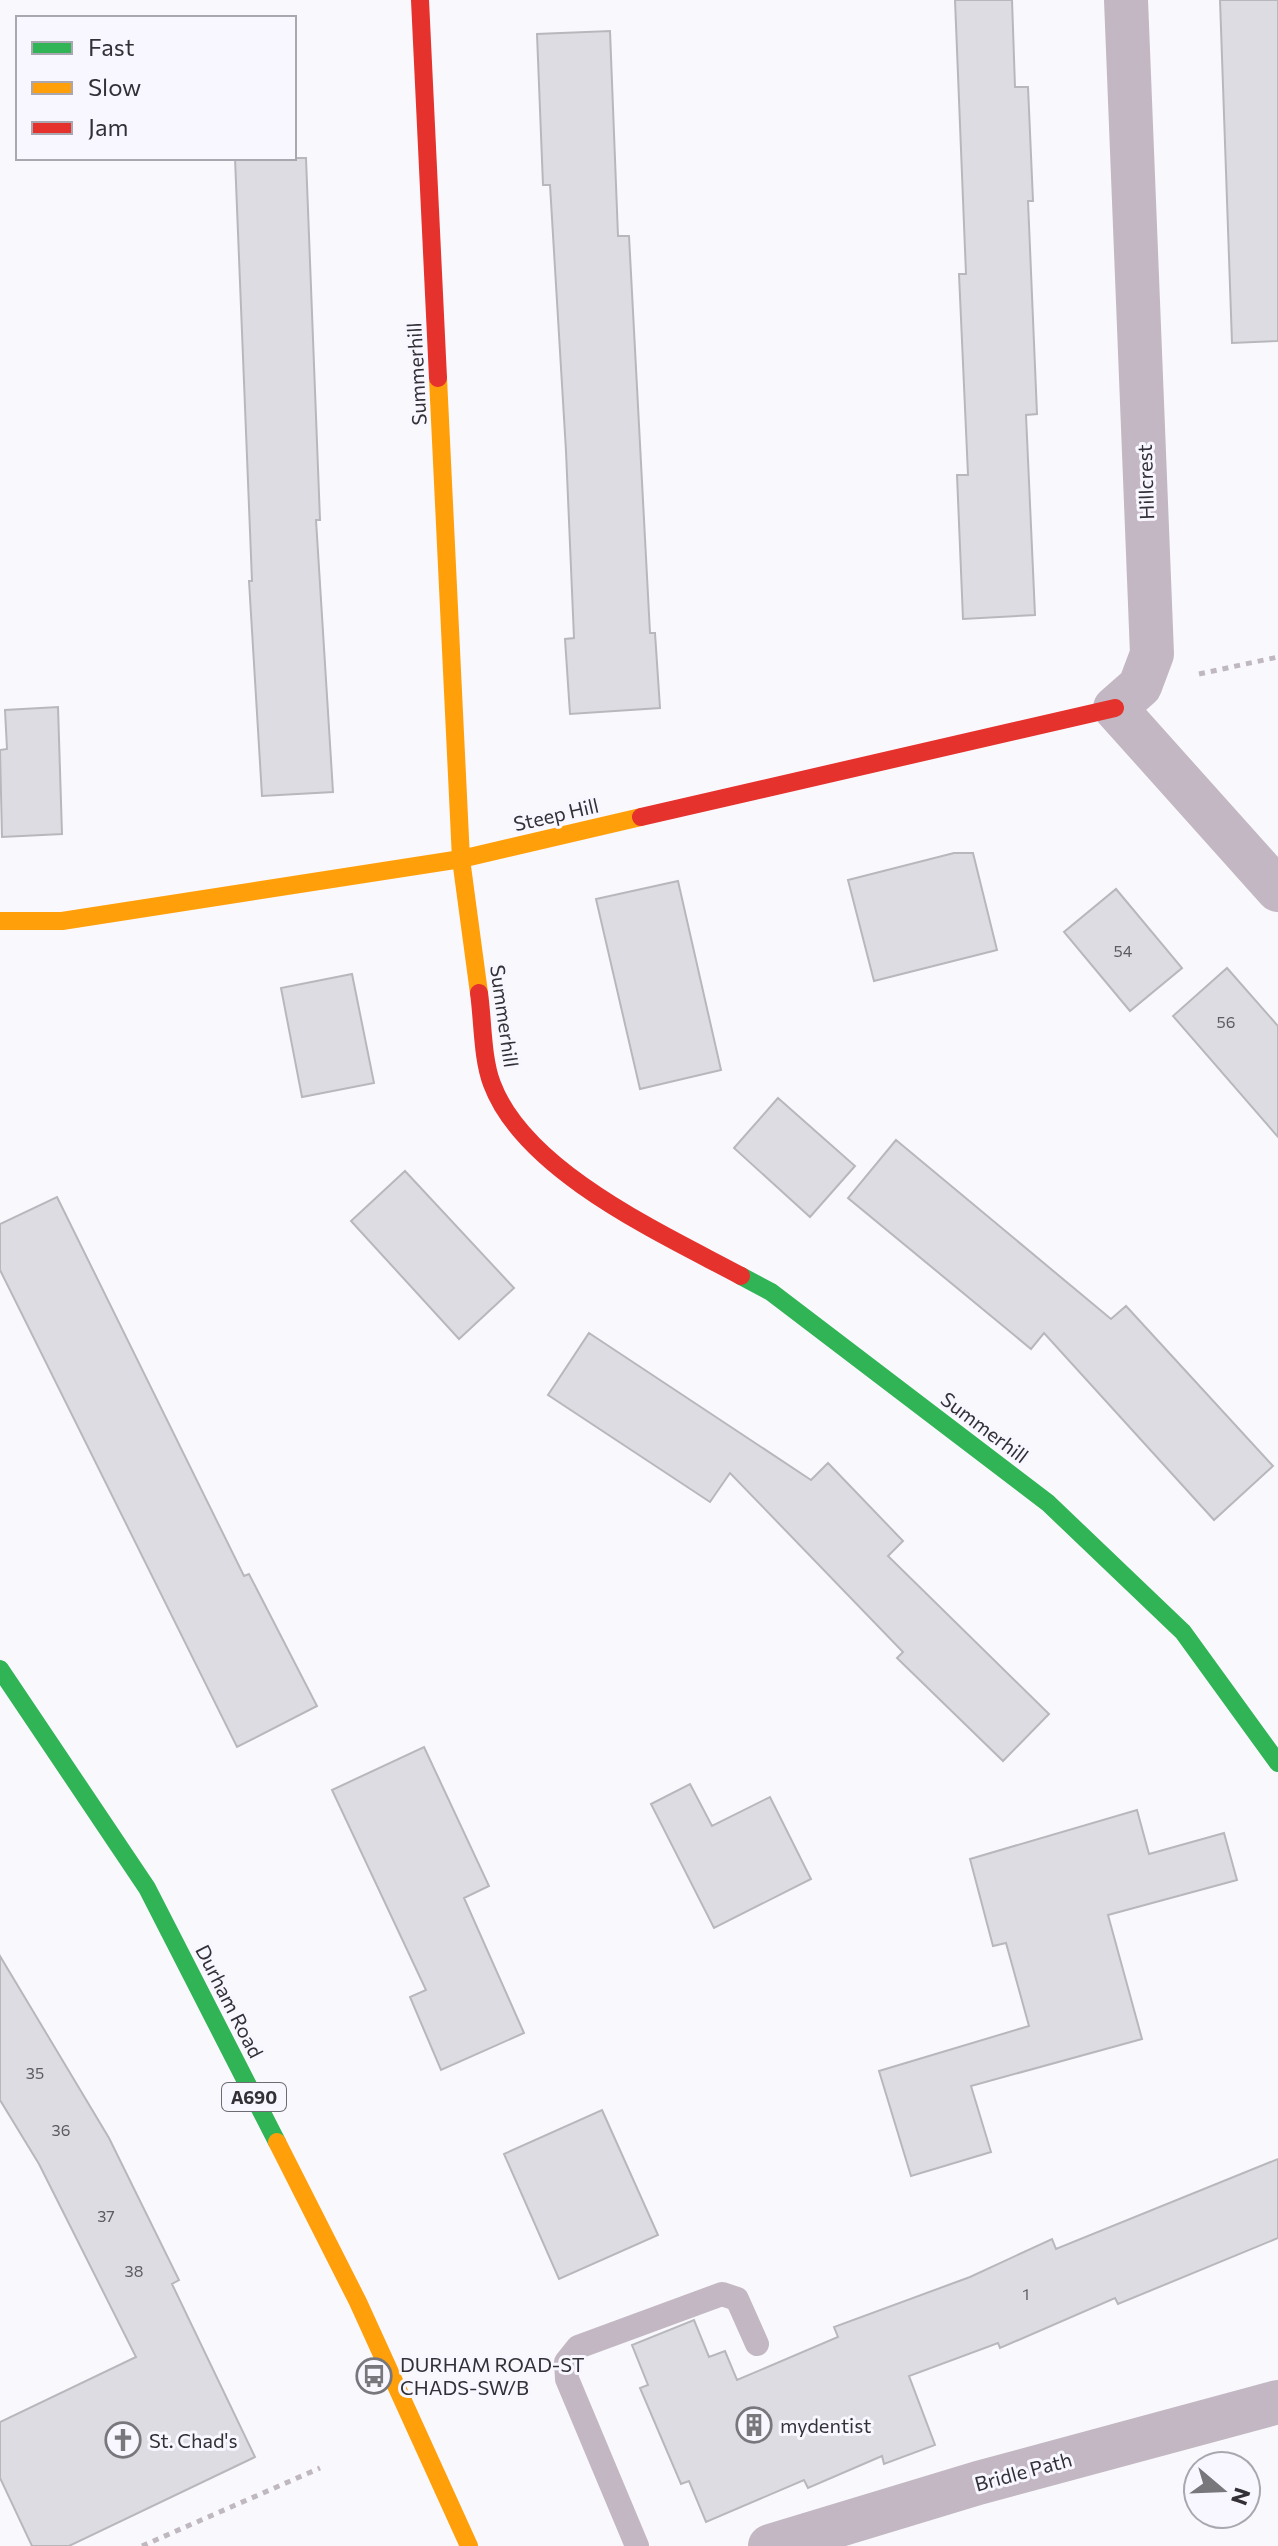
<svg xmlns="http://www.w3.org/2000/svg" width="1278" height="2546" font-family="Commissioner,sans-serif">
  <rect width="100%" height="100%" fill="#f9f8fd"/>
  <!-- building -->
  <path fill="#dcdce2" stroke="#b8b8bc" stroke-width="2" d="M 955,0 L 1012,0 L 1015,87 L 1028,87 L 1033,201 L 1028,201 L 1037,414 L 1026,415 L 1035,615 L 963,619 L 957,475 L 968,475 L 959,274 L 966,274 Z
    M 1220,0 L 1278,0 L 1278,341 L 1232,343 Z
    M 610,31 L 618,236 L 629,236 L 650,633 L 655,633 L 660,708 L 570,714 L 565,639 L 574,638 L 566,451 L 550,185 L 543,185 L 537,34 Z
    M 235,158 L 306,158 L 320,520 L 316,520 L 333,792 L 262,796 L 249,581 L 252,581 Z
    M 58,707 L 62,834 L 2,837 L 0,750 L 7,749 L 5,710 Z
    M 954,853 L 973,853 L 997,950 L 874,981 L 848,880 Z
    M 678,881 L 721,1070 L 640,1089 L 596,899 Z
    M 1116,889 L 1182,968 L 1130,1011 L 1064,932 Z
    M 1227,968 L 1278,1026 L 1278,1137 L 1173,1016 Z
    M 352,974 L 374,1083 L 302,1097 L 281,988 Z
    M 778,1098 L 855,1166 L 810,1217 L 734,1148 Z
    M 896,1140 L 1111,1319 L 1126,1306 L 1273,1466 L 1214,1520 L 1044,1333 L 1031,1349 L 848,1198 Z
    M 405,1171 L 514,1288 L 459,1339 L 351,1221 Z
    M 57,1197 L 244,1576 L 249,1574 L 317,1706 L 237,1747 L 0,1270 L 0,1224 Z
    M 589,1333 L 811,1480 L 828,1463 L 903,1541 L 888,1556 L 1049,1714 L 1003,1761 L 897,1658 L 903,1652 L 730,1473 L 710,1502 L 548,1395 Z
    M 424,1747 L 489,1886 L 464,1898 L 524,2033 L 441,2070 L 410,1997 L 426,1990 L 332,1790 Z
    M 690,1784 L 712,1826 L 770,1797 L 811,1879 L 714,1928 L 651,1804 Z
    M 1137,1810 L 1149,1854 L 1224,1833 L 1237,1880 L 1108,1915 L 1142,2039 L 971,2086 L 991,2152 L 911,2176 L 879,2071 L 1029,2026 L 1006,1943 L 993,1946 L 970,1859 Z
    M 0,1956 L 109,2138 L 179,2280 L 172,2284 L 255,2457 L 69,2546 L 32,2546 L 0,2478 L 0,2422 L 136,2357 L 39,2164 L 0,2100 Z
    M 602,2110 L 658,2235 L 559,2279 L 504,2154 Z
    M 1278,2159 L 1278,2238 L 1118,2304 L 1115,2298 L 1000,2348 L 998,2343 L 909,2376 L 935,2445 L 884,2464 L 882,2456 L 808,2488 L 804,2480 L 706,2522 L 689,2481 L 681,2484 L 640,2388 L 648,2385 L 632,2345 L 694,2320 L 709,2357 L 725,2351 L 737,2380 L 838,2337 L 834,2327 L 970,2277 L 1052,2239 L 1056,2249 Z"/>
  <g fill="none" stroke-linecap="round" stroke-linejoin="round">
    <!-- path -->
    <path stroke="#c0b8c1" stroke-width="5" stroke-dasharray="6 6" stroke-linecap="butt" d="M 1199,674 L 1278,657
      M 142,2546 L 320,2468"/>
    <!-- lane -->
    <path stroke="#c2b7c2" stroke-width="24" d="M 637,2546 L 567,2379 L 566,2362 L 578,2347 L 722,2294 L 737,2299 L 757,2344"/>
    <!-- street -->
    <path stroke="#c2b7c2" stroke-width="44" d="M 1126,0 L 1152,654 L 1140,686 L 1115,708 L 1278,890
      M 770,2546 L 978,2483 L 1278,2402"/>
    <!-- fast -->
    <path stroke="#30b455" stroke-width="18" d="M 741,1276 L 771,1292 L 1048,1503 L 1183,1632 L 1278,1763
      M 0,1669 L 147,1888 L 277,2142"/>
    <!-- slow -->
    <path stroke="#ff9f0a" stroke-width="18" d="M 438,378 L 461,859 L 479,993
      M 0,921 L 62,921 L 461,859 L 641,817
      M 277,2142 L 358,2302 L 469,2546"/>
    <!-- jam -->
    <path stroke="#e5322d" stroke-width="18" d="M 420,0 L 438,378
      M 641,817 L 1115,708
      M 479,993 C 483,1021 482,1058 492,1084 C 525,1172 663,1234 741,1276"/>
  </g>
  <!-- icons -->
  <defs>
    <symbol id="bus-ring" viewBox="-11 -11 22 22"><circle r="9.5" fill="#f8f6ff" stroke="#78777c" stroke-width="1.5"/><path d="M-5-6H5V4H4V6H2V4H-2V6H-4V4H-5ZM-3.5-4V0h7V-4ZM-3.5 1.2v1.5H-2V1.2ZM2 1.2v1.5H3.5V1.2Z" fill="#78777c"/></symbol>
    <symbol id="building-ring" viewBox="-11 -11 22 22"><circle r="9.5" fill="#f8f6ff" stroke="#78777c" stroke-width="1.5"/><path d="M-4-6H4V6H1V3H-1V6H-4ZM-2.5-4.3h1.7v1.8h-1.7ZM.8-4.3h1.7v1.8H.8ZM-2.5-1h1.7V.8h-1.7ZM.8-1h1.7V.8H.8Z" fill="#78777c"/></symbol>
    <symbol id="church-ring" viewBox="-11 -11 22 22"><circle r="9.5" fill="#f8f6ff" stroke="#78777c" stroke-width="1.5"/><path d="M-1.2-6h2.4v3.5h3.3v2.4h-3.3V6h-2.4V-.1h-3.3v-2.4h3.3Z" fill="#78777c"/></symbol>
  </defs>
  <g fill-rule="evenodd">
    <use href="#bus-ring" x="354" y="2356" width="40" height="40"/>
    <use href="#building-ring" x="734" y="2405" width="40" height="40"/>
    <use href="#church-ring" x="103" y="2420" width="40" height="40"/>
  </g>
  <g text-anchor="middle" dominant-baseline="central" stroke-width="6" stroke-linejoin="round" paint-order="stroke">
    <!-- number labels -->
    <g font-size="16" fill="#5d5c62">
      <text x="1123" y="950">54</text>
      <text x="1226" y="1021">56</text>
      <text x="35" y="2072">35</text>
      <text x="61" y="2129">36</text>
      <text x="106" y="2215">37</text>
      <text x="134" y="2270">38</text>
      <text x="1026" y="2293">1</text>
    </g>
    <!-- shield labels -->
    <rect fill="#f8f6ff" stroke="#6e6c73" stroke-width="2" x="222" y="2083" width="64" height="28" rx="6"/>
    <g font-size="18" font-weight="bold" fill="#333137">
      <text x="254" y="2097">A690</text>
    </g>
    <!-- street labels -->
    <g font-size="20" fill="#333137" stroke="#f8f6ff">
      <text transform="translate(416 374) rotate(-93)">Summerhill</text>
      <text transform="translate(1145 482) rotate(-92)">Hillcrest</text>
      <text transform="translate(556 814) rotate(-13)">Steep Hill</text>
      <text transform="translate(505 1016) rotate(82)">Summerhill</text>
      <text transform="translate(985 1427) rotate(37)">Summerhill</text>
      <text transform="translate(230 2001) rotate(63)">Durham Road</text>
      <text transform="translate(1023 2471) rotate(-15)">Bridle Path</text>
    </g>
    <!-- poi labels -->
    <g font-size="20" fill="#333137" stroke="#f8f6ff" text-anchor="start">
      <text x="400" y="2364">DURHAM ROAD-ST<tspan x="400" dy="23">CHADS-SW/B</tspan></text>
      <text x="780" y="2425">mydentist</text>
      <text x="149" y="2440">St. Chad's</text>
    </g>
  </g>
  <!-- legend -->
  <rect x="16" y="16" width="280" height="144" fill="#f8f6ff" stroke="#a9a7af" stroke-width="2"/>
  <rect x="32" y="42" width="40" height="12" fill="#30b455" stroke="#a9a7af" stroke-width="2"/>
  <text x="88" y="56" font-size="24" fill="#333137">Fast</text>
  <rect x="32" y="82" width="40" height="12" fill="#ff9f0a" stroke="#a9a7af" stroke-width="2"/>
  <text x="88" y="96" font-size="24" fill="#333137">Slow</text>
  <rect x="32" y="122" width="40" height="12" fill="#e5322d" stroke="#a9a7af" stroke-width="2"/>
  <text x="88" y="136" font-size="24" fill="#333137">Jam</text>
  <!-- north arrow -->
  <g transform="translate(1222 2490) rotate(109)"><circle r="38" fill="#f8f6ff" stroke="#a9a7af" stroke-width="2"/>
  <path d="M0-6L14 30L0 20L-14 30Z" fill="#78777c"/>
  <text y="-12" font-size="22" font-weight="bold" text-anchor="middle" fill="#333137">N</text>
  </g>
</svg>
